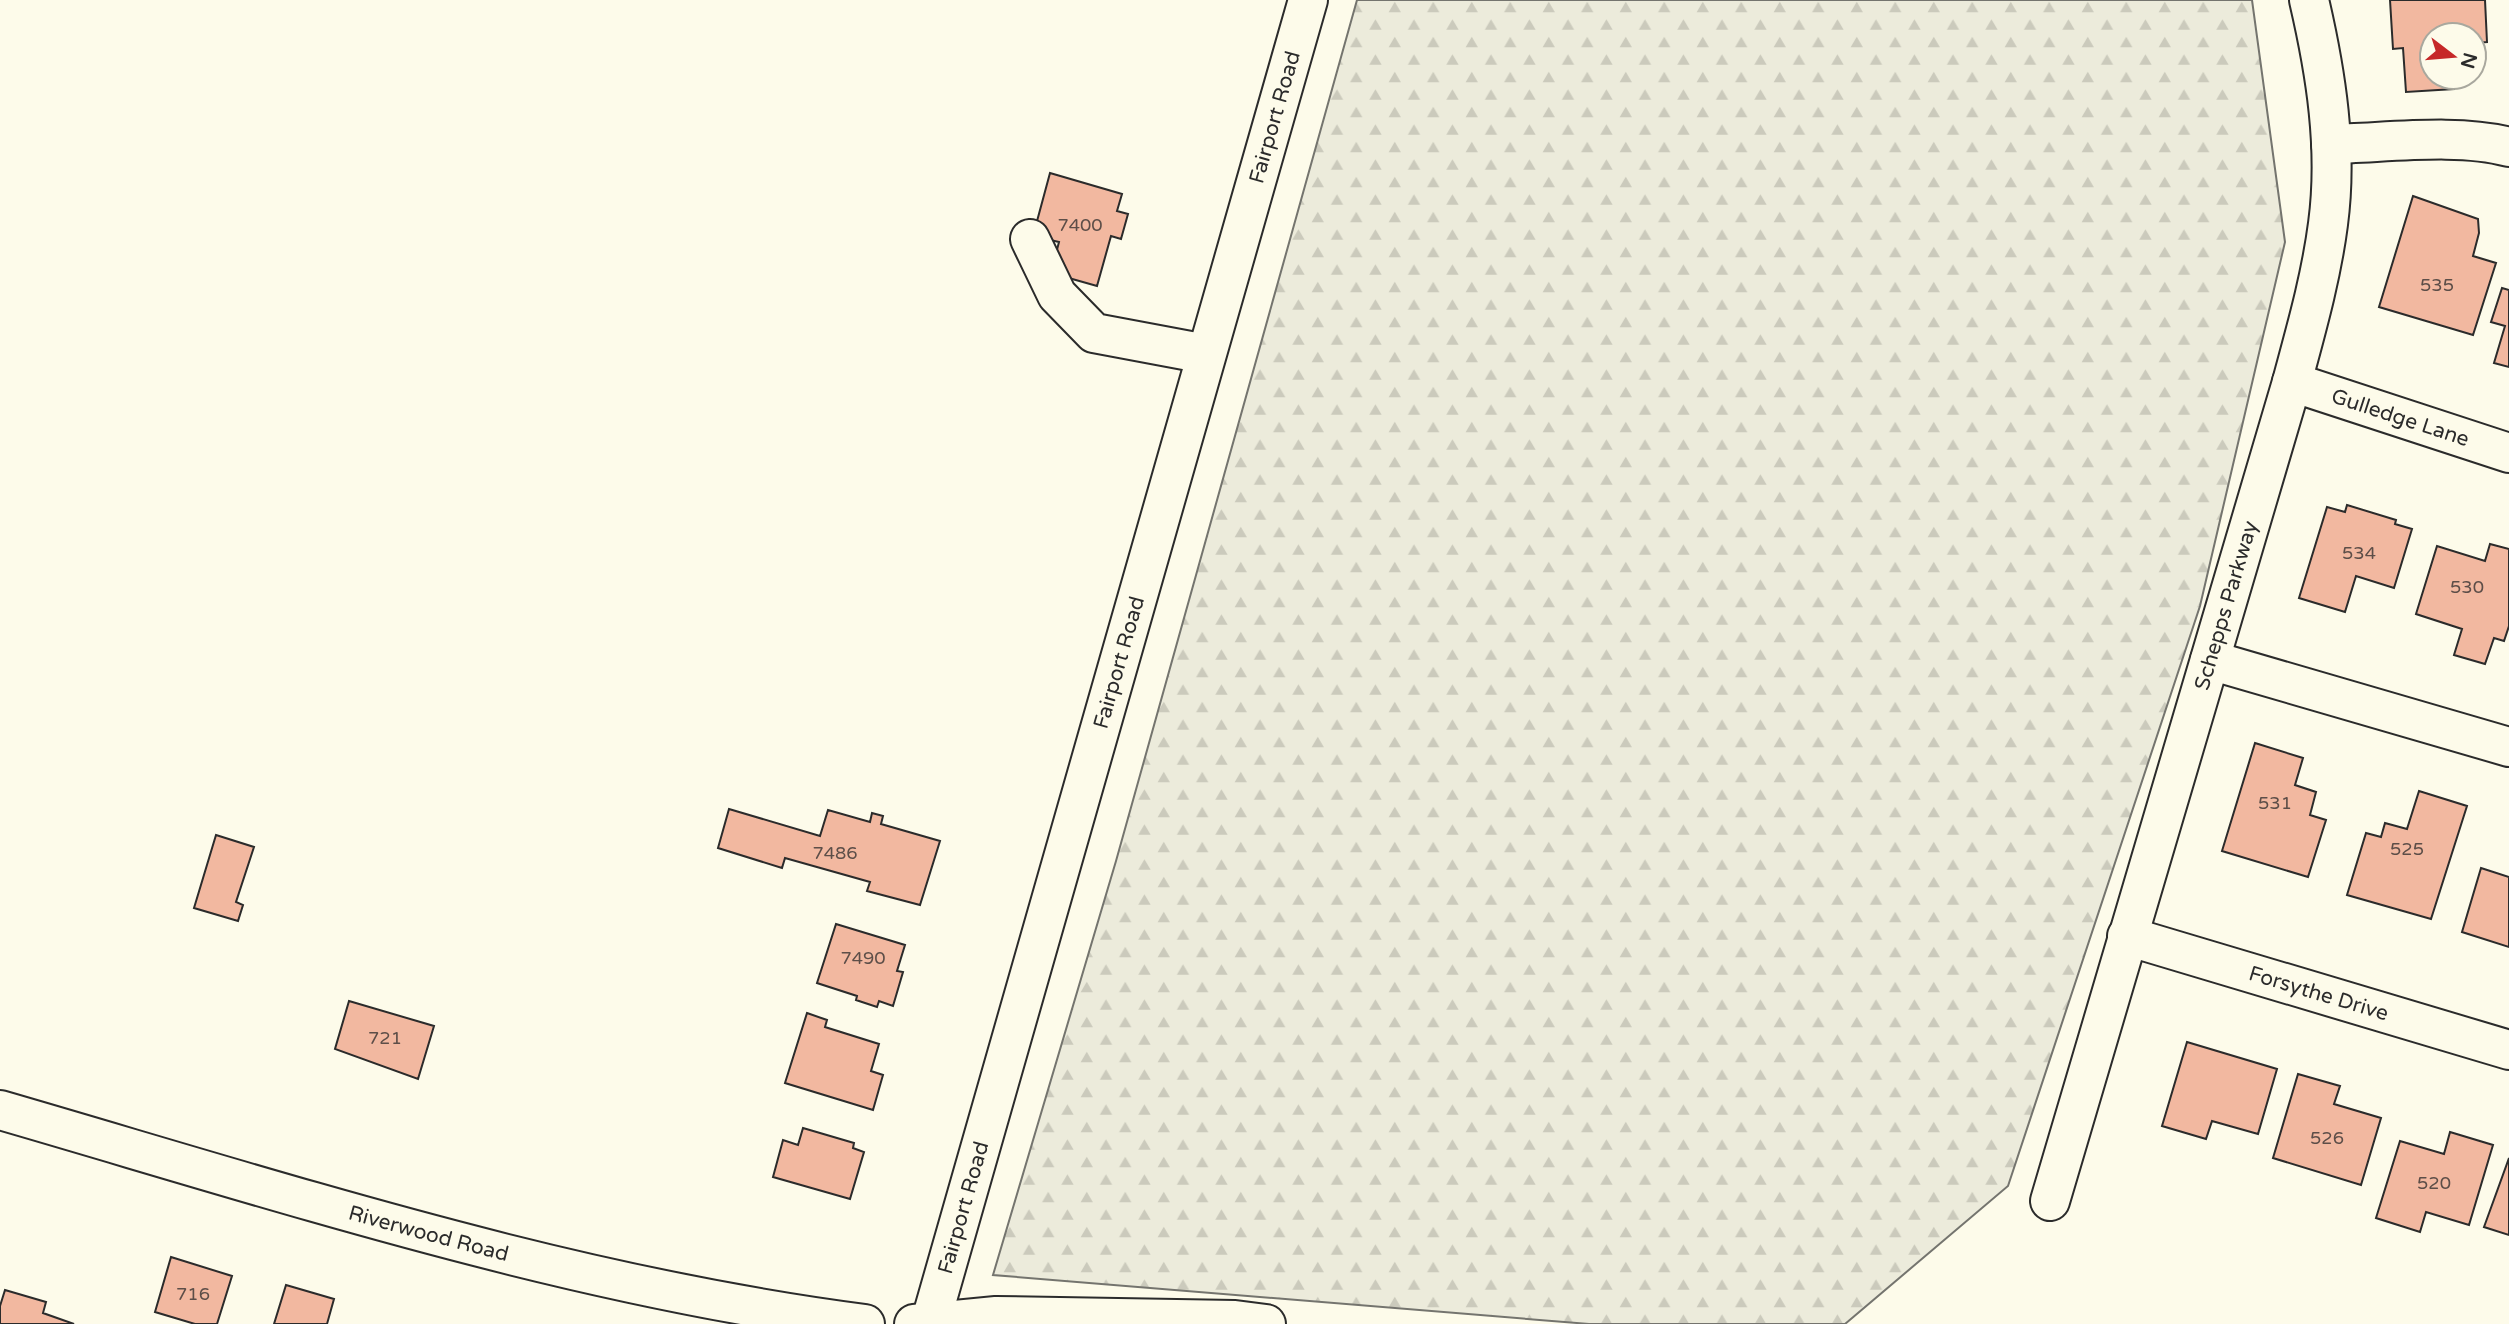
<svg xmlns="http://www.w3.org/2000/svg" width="2509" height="1324" font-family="'Varela Round',sans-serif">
  <defs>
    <pattern id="forest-firs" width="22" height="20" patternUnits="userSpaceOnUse" patternTransform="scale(1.75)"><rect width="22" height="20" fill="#ecebdb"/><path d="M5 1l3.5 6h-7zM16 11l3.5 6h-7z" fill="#cbcabc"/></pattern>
  </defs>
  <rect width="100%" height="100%" fill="#fdfbea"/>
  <!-- forest -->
  <path fill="url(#forest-firs)" stroke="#74746e" stroke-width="2" d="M 1357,0 L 2252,0 L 2285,242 L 2200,606 L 2008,1186 L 1845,1324 L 1589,1324 L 993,1275 L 1116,861 Z"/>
  <!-- building -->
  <path fill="#f2b8a0" stroke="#2b2b2b" stroke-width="2" d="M 2390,0 L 2485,0 L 2487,42 L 2474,43 L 2474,35 L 2432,35 L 2432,77 L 2453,77 L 2454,89 L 2406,92 L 2403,48 L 2393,49 Z
    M 1050,173 L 1122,194 L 1117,211 L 1128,214 L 1121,239 L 1111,236 L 1097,286 L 1051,273 L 1059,242 L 1033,236 Z
    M 2413,196 L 2478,219 L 2479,233 L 2473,256 L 2496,263 L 2473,335 L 2379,307 Z
    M 2502,288 L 2509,290 L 2509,367 L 2494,363 L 2505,326 L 2491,322 Z
    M 2347,505 L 2396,520 L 2395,524 L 2412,529 L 2394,588 L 2356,576 L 2345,612 L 2299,598 L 2327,507 L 2345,512 Z
    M 2490,544 L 2509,549 L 2509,626 L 2504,641 L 2494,638 L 2485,664 L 2454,655 L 2462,629 L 2416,614 L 2437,546 L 2485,561 Z
    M 2255,743 L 2303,758 L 2295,785 L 2316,792 L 2310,815 L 2326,820 L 2308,877 L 2222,851 Z
    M 2419,791 L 2467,806 L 2431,919 L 2347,895 L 2366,833 L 2381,837 L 2385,823 L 2407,829 Z
    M 729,809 L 820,836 L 828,810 L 870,822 L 872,813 L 883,816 L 881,824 L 940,841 L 920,905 L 867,891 L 870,882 L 785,858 L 782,868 L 718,848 Z
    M 216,835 L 254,847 L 236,902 L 243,905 L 238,921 L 194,908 Z
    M 2481,868 L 2509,877 L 2509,947 L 2462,932 Z
    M 836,924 L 905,945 L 897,971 L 903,972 L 893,1006 L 879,1001 L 877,1007 L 856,1000 L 857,996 L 817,983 Z
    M 349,1001 L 434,1026 L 418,1079 L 335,1049 Z
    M 807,1013 L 827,1020 L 825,1027 L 879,1044 L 871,1071 L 883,1075 L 873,1110 L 785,1083 Z
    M 2187,1042 L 2277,1069 L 2258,1134 L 2212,1121 L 2206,1139 L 2162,1126 Z
    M 2298,1074 L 2340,1086 L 2334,1104 L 2381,1118 L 2361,1185 L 2273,1158 Z
    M 803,1128 L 854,1143 L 853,1148 L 864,1152 L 850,1199 L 773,1177 L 783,1140 L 798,1145 Z
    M 2450,1132 L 2493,1145 L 2469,1225 L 2426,1212 L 2420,1232 L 2376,1218 L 2400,1141 L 2444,1154 Z
    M 2509,1158 L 2509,1235 L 2484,1227 Z
    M 171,1257 L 232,1276 L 217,1324 L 195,1324 L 155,1312 Z
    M 286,1285 L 334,1299 L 327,1324 L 274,1324 Z
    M 5,1290 L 46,1302 L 43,1313 L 74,1324 L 0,1324 L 0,1306 Z"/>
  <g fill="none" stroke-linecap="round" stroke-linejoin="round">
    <defs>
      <g id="minor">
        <path d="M 2331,144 C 2385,143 2459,133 2509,147"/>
        <path d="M 1030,239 L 1057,295 L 1094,333 L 1206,354"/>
        <path id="s1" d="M 2292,382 L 2509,453"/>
        <path d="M 2210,660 L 2509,747"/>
        <path id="s2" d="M 2127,936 L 2509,1050"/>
        <path id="s3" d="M 0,1110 C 286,1193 570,1286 865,1324"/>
        <path id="s4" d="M 2050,1201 L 2292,382 C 2306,330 2321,278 2328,224 C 2338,149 2326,73 2309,0"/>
        <path d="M 914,1324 L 996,1316 L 1235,1320 L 1266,1324"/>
        <path id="s5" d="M 930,1324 L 1308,0"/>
      </g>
    </defs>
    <!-- minor casing -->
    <use href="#minor" stroke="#2b2b2b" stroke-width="42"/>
    <!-- minor -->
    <use href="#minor" stroke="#fdfbea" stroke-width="38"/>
  </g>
  <g text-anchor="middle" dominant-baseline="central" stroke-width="5" stroke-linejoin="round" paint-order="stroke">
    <!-- number labels -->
    <g font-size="18" fill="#5d4e48">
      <text x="1080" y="225">7400</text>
      <text x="2437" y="285">535</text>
      <text x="2359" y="553">534</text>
      <text x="2467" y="587">530</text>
      <text x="2275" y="803">531</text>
      <text x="2407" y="849">525</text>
      <text x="835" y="853">7486</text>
      <text x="863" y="958">7490</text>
      <text x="385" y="1038">721</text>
      <text x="2327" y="1138">526</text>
      <text x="2434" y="1183">520</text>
      <text x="193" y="1294">716</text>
    </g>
    <!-- street labels -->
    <g font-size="21" fill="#2b2b2b" stroke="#fdfbea">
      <text stroke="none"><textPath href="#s5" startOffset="1255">Fairport Road</textPath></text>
      <text stroke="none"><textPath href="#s1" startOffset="114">Gulledge Lane</textPath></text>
      <text stroke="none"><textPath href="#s4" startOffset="621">Schepps Parkway</textPath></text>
      <text stroke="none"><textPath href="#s5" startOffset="688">Fairport Road</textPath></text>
      <text stroke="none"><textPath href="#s2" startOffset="200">Forsythe Drive</textPath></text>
      <text stroke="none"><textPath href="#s5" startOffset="121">Fairport Road</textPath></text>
      <text stroke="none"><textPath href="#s3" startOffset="446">Riverwood Road</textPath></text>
    </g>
  </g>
  <!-- north arrow -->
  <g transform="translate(2453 56) rotate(106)"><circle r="33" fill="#fdfbea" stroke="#a9a89e" stroke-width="2"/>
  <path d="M0-5L12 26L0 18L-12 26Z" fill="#c62828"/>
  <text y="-10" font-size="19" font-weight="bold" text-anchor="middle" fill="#2b2b2b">N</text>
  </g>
</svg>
